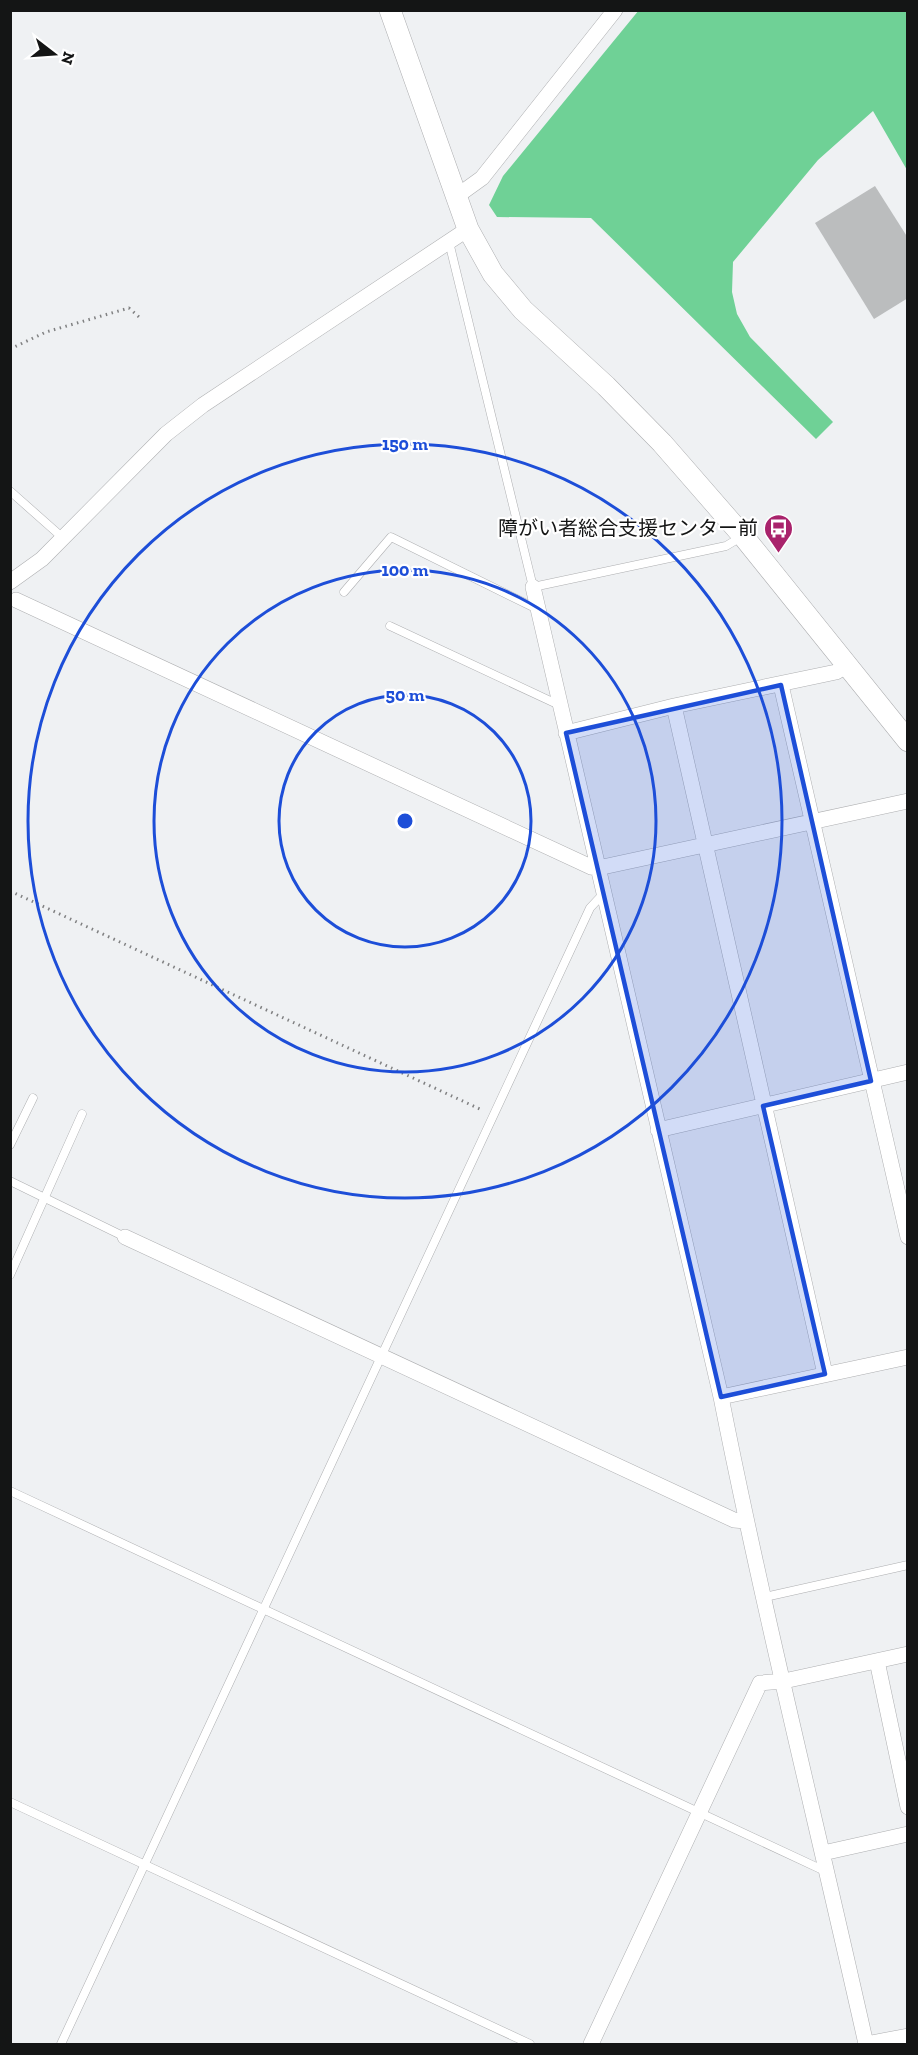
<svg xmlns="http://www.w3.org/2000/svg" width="918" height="2055" font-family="'Zilla Slab','Noto Sans JP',serif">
  <rect width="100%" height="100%" fill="#eff1f3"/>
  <!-- forest -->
  <path fill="#6fd196" d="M 639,10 L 907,11 L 907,170 L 873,111 L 818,160 L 733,262 L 732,292 L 737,314 L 750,337 L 833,422 L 816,439 L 591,218 L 497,217 L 489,205 L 503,176 Z"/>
  <!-- building -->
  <path fill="#bbbdbe" d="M 875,186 L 908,238 L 908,298 L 874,319 L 815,223 Z"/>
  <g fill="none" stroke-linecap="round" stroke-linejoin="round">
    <defs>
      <path id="lane" d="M 449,242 L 533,587 L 726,546 L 741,537
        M 10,491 L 63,538
        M 344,592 L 391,537 L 537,609
        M 390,626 L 559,705
        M 10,1145 L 33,1098
        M 10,1181 L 125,1237
        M 10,1275 L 82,1114
        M 10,1491 L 827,1872
        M 765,1597 L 908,1565
        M 10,1802 L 530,2044
        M 61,2044 L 590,908 L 604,893"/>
      <path id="street" d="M 457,196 L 482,178 L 615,10
        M 10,582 L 42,559 L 166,434 L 203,405 L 468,229
        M 533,587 L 721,1397 C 764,1614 818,1829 866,2044
        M 16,600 L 591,867 L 598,868 L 908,801
        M 781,685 L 908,1237
        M 674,706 L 825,1374
        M 566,733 L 674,706 L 836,672 L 848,665
        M 658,1130 L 908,1072
        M 125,1237 L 734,1520 L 746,1521
        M 721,1397 L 908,1357
        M 877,1661 L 908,1807
        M 823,1853 L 908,1834
        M 591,2044 L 760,1683 L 784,1681 L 908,1654
        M 866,2044 L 908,2036"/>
      <path id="secondary" d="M 390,10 L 468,229 L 493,274 L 523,310 L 606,386 L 662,443 L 743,536 L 908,741"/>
    </defs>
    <!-- lane casing -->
    <use href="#lane" stroke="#aeafb1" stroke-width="9"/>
    <!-- street casing -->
    <use href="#street" stroke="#aeafb1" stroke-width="16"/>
    <!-- secondary casing -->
    <use href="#secondary" stroke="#aeafb1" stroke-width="22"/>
    <!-- path -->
    <path stroke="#808182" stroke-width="3" stroke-dasharray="1.5 4.5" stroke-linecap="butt" d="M 10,349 L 46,332 L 129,308 L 139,317
      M 10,891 L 482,1110"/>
    <!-- lane -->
    <use href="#lane" stroke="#fff" stroke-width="8"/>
    <!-- street -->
    <use href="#street" stroke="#fff" stroke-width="15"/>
    <!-- secondary -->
    <use href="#secondary" stroke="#fff" stroke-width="21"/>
  </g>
  <!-- marked area -->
  <path fill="#1d4ed8" fill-opacity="0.2" stroke="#1d4ed8" stroke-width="4.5" stroke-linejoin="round" d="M 781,685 L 871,1081 L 763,1106 L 825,1374 L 721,1397 L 566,733 Z"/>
  <!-- distance rings -->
  <g fill="none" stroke="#1d4ed8" stroke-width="3">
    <circle cx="405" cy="821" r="126"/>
    <circle cx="405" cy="821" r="251"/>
    <circle cx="405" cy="821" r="377"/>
  </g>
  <!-- icons -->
  <defs>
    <symbol id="bus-pin" viewBox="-11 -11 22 30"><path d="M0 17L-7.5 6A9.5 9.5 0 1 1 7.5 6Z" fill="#a9236c" stroke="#fff"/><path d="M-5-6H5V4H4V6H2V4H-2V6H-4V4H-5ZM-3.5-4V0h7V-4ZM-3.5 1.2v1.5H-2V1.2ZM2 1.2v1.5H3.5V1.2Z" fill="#fff"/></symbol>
  </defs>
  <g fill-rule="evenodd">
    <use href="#bus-pin" x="762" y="512" width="33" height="45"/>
  </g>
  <g text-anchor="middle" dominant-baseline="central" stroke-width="4.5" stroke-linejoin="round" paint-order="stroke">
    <!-- poi labels -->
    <g font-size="20" fill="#141515" stroke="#fff" text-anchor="end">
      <text x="758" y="528">障がい者総合支援センター前</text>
    </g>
  </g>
  <circle cx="405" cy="821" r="9" fill="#1d4ed8" stroke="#fff" stroke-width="3"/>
  <g font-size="18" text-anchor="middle" font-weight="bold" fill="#1d4ed8" stroke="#fff" stroke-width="4.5" stroke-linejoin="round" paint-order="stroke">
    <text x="405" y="450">150 m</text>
    <text x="405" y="576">100 m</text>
    <text x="405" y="701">50 m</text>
  </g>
  <!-- border -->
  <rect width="918" height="2055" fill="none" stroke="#141515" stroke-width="24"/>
  <!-- north arrow -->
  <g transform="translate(54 54) rotate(107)" stroke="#ffffff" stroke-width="4.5" paint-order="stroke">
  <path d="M0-4.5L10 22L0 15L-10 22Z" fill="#141515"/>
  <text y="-9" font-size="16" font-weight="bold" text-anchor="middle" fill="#141515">N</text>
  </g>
</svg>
